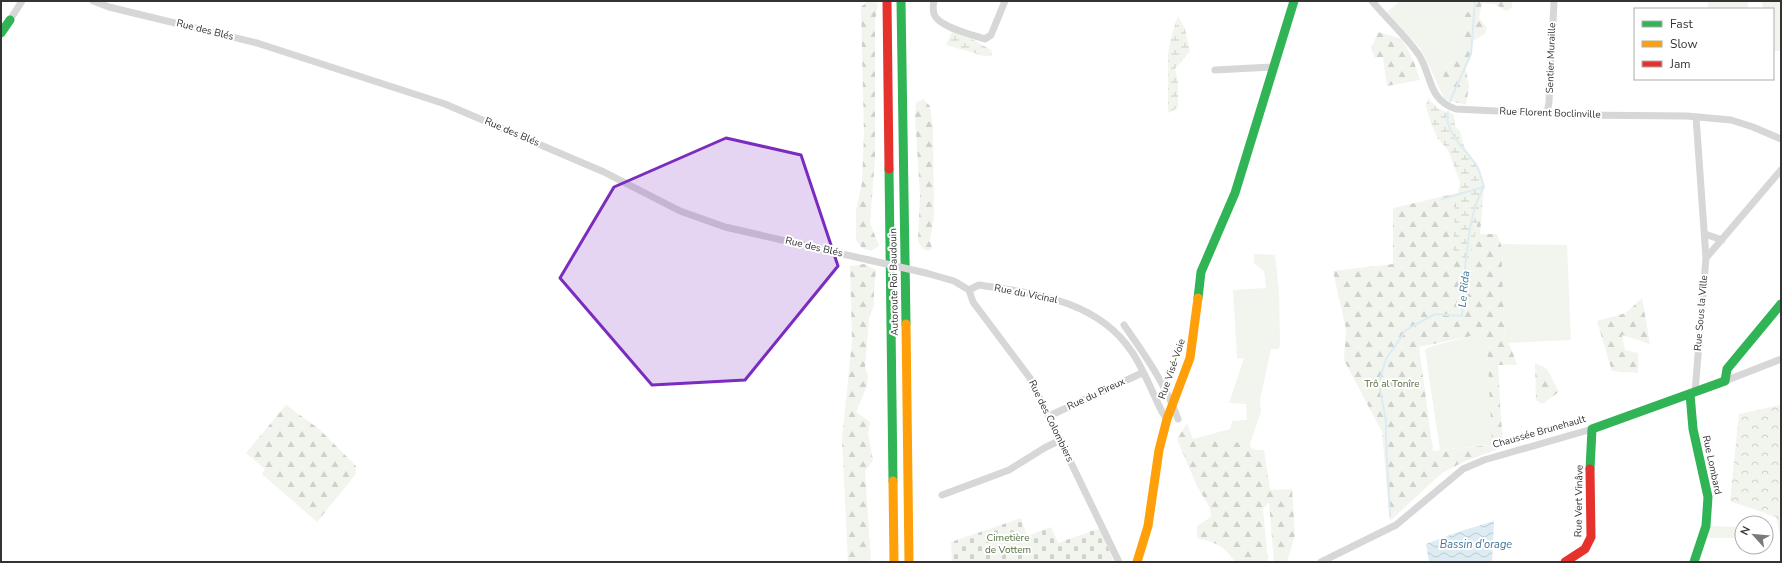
<svg xmlns="http://www.w3.org/2000/svg" width="1782" height="563" font-family="'Nunito Sans',sans-serif">
  <defs>
    <pattern id="forest-firs" width="22" height="20" patternUnits="userSpaceOnUse"><rect width="22" height="20" fill="#f1f5ed"/><path d="M5 1l3.5 6h-7zM16 11l3.5 6h-7z" fill="#cfd2cc"/></pattern>
    <pattern id="wetland-marsh" width="20" height="14" patternUnits="userSpaceOnUse"><rect width="20" height="14" fill="#f1f5ed"/><path d="M1 5h8M5 5V1M11 12h8M15 12V8" fill="none" stroke="#cfd2cc"/></pattern>
    <pattern id="cemetery-stones" width="16" height="16" patternUnits="userSpaceOnUse"><rect width="16" height="16" fill="#f1f5ed"/><path d="M2 7V4a2 2 0 0 1 4 0v3zM10 15v-3a2 2 0 0 1 4 0v3z" fill="#cfd2cc"/></pattern>
    <pattern id="park-crowns" width="20" height="18" patternUnits="userSpaceOnUse"><rect width="20" height="18" fill="#f1f5ed"/><path d="M2 6a3 3 0 1 1 6 0M12 15a3 3 0 1 1 6 0" fill="none" stroke="#cfd2cc"/></pattern>
    <pattern id="water-waves" width="16" height="10" patternUnits="userSpaceOnUse"><rect width="16" height="10" fill="#ddebf3"/><path d="M0 5q4-4 8 0t8 0" fill="none" stroke="#becad1"/></pattern>
  </defs>
  <rect width="100%" height="100%" fill="#fff"/>
  <!-- grass -->
  <path fill="#f1f5ed" d="M 1400,1 L 1475,1 L 1471,54 L 1450,101 L 1444,98 L 1421,49 L 1387,12 Z
    M 1708,1 L 1748,1 L 1748,9 L 1708,9 Z
    M 1762,1 L 1781,1 L 1781,51 L 1773,51 L 1773,9 L 1763,9 Z
    M 1501,244 L 1567,245 L 1571,340 L 1505,343 Z
    M 1254,254 L 1275,255 L 1279,290 L 1280,344 L 1279,349 L 1271,349 L 1260,400 L 1261,412 L 1251,441 L 1232,516 L 1193,439 L 1230,429 L 1232,421 L 1247,420 L 1246,404 L 1229,403 L 1244,358 L 1237,358 L 1233,290 L 1266,288 L 1264,271 L 1254,263 Z
    M 1471,336 L 1485,340 L 1487,346 L 1492,445 L 1440,450 L 1425,350 L 1429,347 Z
    M 1706,526 L 1742,527 L 1742,538 L 1702,538 Z"/>
  <!-- forest -->
  <path fill="url(#forest-firs)" fill-rule="evenodd" d="M 868,1 L 878,3 L 875,21 L 875,158 L 870,223 L 879,246 L 871,251 L 862,248 L 856,240 L 856,210 L 862,183 L 864,134 L 861,7 Z
    M 1470,1 L 1512,1 L 1512,8 L 1506,11 L 1495,4 L 1482,3 L 1479,18 L 1487,28 L 1485,34 L 1473,41 L 1471,54 L 1465,66 L 1469,86 L 1466,105 L 1450,101 L 1454,92 L 1443,79 L 1445,66 L 1464,48 L 1460,42 L 1464,12 L 1468,13 Z
    M 1378,32 L 1402,39 L 1414,62 L 1420,80 L 1387,86 L 1383,57 L 1375,58 L 1371,48 Z
    M 923,99 L 930,106 L 933,127 L 934,215 L 930,241 L 932,248 L 928,251 L 922,248 L 918,241 L 920,195 L 915,116 L 916,103 Z
    M 1484,187 L 1480,234 L 1497,234 L 1501,244 L 1505,343 L 1509,343 L 1517,365 L 1498,365 C 1500,393 1500,420 1504,447 L 1465,461 L 1442,473 L 1390,521 L 1382,432 L 1344,360 L 1346,329 L 1333,271 L 1393,264 L 1393,208 L 1458,193 C 1452,224 1459,235 1470,263 ZM 1471,336 L 1484,340 L 1487,346 L 1492,445 L 1433,451 L 1419,347 Z
    M 864,264 L 876,270 L 874,290 L 874,305 L 869,319 L 865,368 L 868,376 L 867,386 L 856,412 L 870,422 L 868,434 L 873,460 L 865,471 L 871,562 L 848,562 L 842,439 L 852,341 L 850,266 Z
    M 1642,298 L 1650,344 L 1622,335 L 1625,350 L 1638,353 L 1638,373 L 1612,371 L 1597,321 L 1626,313 Z
    M 1535,363 L 1547,369 L 1559,392 L 1542,404 L 1536,400 Z
    M 286,405 L 319,429 L 356,466 L 355,475 L 317,522 L 262,474 L 265,469 L 246,453 Z
    M 1187,423 L 1193,439 L 1243,443 L 1256,450 L 1264,450 L 1270,490 L 1292,489 L 1295,535 L 1287,562 L 1274,562 L 1269,502 L 1263,509 L 1268,562 L 1235,562 C 1224,545 1216,543 1197,538 L 1197,526 L 1211,517 L 1210,508 L 1197,486 L 1177,439 Z"/>
  <!-- wetland -->
  <path fill="url(#wetland-marsh)" d="M 1178,16 L 1185,29 L 1190,51 L 1175,69 L 1178,82 L 1178,108 L 1168,113 L 1168,54 L 1171,37 Z
    M 952,32 L 976,41 L 991,50 L 992,56 L 984,56 L 946,45 Z
    M 1428,98 C 1436,108 1441,111 1454,114 L 1455,126 L 1460,131 L 1464,146 L 1478,168 L 1484,187 L 1470,263 L 1453,250 L 1455,209 L 1460,182 L 1448,150 L 1438,139 L 1431,123 L 1426,106 Z"/>
  <!-- cemetery -->
  <path fill="url(#cemetery-stones)" d="M 1021,518 L 1027,536 L 1051,527 L 1058,543 L 1100,528 L 1114,562 L 952,562 L 951,542 Z"/>
  <!-- park -->
  <path fill="url(#park-crowns)" d="M 1781,405 L 1781,541 L 1776,517 L 1730,501 L 1739,414 Z"/>
  <!-- water -->
  <path fill="url(#water-waves)" d="M 1494,521 L 1492,562 L 1429,562 L 1426,544 L 1458,532 Z"/>
  <g fill="none" stroke-linecap="round" stroke-linejoin="round">
    <!-- stream -->
    <path stroke="#ddebf3" stroke-width="2" d="M 1450,101 L 1471,54 L 1475,1
      M 1442,199 L 1484,187
      M 1390,516 L 1386,442 L 1386,421 L 1379,383 L 1386,359 L 1406,330 L 1435,314 L 1462,316 C 1465,280 1465,217 1484,187 C 1482,180 1480,172 1477,166 C 1467,151 1443,131 1448,112"/>
    <!-- street -->
    <path stroke="#d7d7d7" stroke-width="7" d="M 93,1 L 109,7 L 257,43 L 445,104 L 604,172 L 680,211 L 725,227 L 869,260
      M 934,1 C 933,5 933,10 934,14 C 938,27 973,35 985,39 L 991,35 L 1005,1
      M 1372,1 C 1387,19 1406,36 1419,55 C 1432,76 1428,100 1456,109 L 1576,115 L 1687,116 L 1731,120 L 1753,127 L 1781,139
      M 10,20 L 22,1
      M 1215,70 L 1272,67
      M 1547,114 L 1549,102 L 1554,1
      M 1705,234 L 1722,240
      M 1706,258 L 1781,170
      M 926,273 L 954,281 L 969,290 L 979,285 C 1036,294 1097,300 1132,352 C 1144,370 1152,392 1162,412 L 1167,419
      M 969,290 L 973,302 L 1030,378 L 1119,562
      M 1124,325 C 1145,355 1166,385 1178,419
      M 1725,381 L 1781,359
      M 1695,392 L 1706,258 L 1696,117
      M 1049,416 L 1142,373
      M 942,495 L 1009,470 L 1046,447 L 1061,440
      M 1321,562 L 1396,525 L 1463,469 L 1484,460 L 1592,429"/>
    <!-- fast -->
    <path stroke="#30b455" stroke-width="9" d="M 901,1 L 906,324
      M 1,33 L 10,20
      M 889,169 L 893,481
      M 1198,298 L 1201,272 L 1235,193 L 1294,1
      M 1690,394 L 1693,429 L 1708,497 L 1706,526 L 1694,562
      M 1590,469 L 1592,429 L 1725,381 L 1727,369 L 1781,304"/>
    <!-- slow -->
    <path stroke="#ff9f0a" stroke-width="9" d="M 906,324 L 909,562
      M 893,481 L 894,562
      M 1137,562 L 1148,526 L 1159,450 L 1167,419 L 1190,358 L 1198,298"/>
    <!-- jam -->
    <path stroke="#e5322d" stroke-width="9" d="M 887,1 L 889,169
      M 1565,562 L 1585,549 L 1591,537 L 1590,469"/>
    <!-- street-bridge -->
    <path stroke="#d7d7d7" stroke-width="7" d="M 869,260 L 926,273"/>
  </g>
  <!-- marked area -->
  <path fill="#7b2cbf" fill-opacity="0.2" stroke="#7b2cbf" stroke-width="3" stroke-linejoin="round" d="M 726,138 L 801,155 L 838,266 L 745,380 L 652,385 L 560,278 L 614,187 Z"/>
  <g text-anchor="middle" dominant-baseline="central" stroke-width="4" stroke-linejoin="round" paint-order="stroke">
    <!-- street labels -->
    <g font-size="10" fill="#333" stroke="#fff">
      <text transform="translate(205 30) rotate(14)">Rue des Blés</text>
      <text transform="translate(1551 58) rotate(-88)">Sentier Muraille</text>
      <text transform="translate(1550 113) rotate(2)">Rue Florent Boclinville</text>
      <text transform="translate(512 132) rotate(23)">Rue des Blés</text>
      <text transform="translate(814 247) rotate(13)">Rue des Blés</text>
      <text transform="translate(894 282) rotate(-91)">Autoroute Roi Baudouin</text>
      <text transform="translate(1026 294) rotate(11)">Rue du Vicinal</text>
      <text transform="translate(1701 313) rotate(-85)">Rue Sous la Ville</text>
      <text transform="translate(1172 369) rotate(-71)">Rue Visé-Voie</text>
      <text transform="translate(1096 394) rotate(-25)">Rue du Pireux</text>
      <text transform="translate(1051 421) rotate(64)">Rue des Colombiers</text>
      <text transform="translate(1539 432) rotate(-16)">Chaussée Brunehault</text>
      <text transform="translate(1712 465) rotate(78)">Rue Lombard</text>
      <text transform="translate(1579 501) rotate(-89)">Rue Vert Vinâve</text>
    </g>
    <!-- park labels -->
    <g font-size="10" fill="#56703f" stroke="#fff">
      <text x="1392" y="384">Trô al Tonîre</text>
      <text x="1008" y="538">Cimetière<tspan x="1008" dy="12">de Vottem</tspan></text>
    </g>
    <!-- water labels -->
    <g font-size="11" font-style="italic" fill="#3f7597" stroke="#fff">
      <text transform="translate(1464 289) rotate(-84)">Le Rida</text>
      <text x="1476" y="544">Bassin d'orage</text>
    </g>
  </g>
  <!-- border -->
  <rect width="1782" height="563" fill="none" stroke="#333333" stroke-width="4"/>
  <!-- legend -->
  <rect x="1634" y="8" width="140" height="72" fill="#ffffff" stroke="#adadad"/>
  <rect x="1642" y="21" width="20" height="6" fill="#30b455" stroke="#adadad"/>
  <text x="1670" y="28" font-size="12" fill="#333333">Fast</text>
  <rect x="1642" y="41" width="20" height="6" fill="#ff9f0a" stroke="#adadad"/>
  <text x="1670" y="48" font-size="12" fill="#333333">Slow</text>
  <rect x="1642" y="61" width="20" height="6" fill="#e5322d" stroke="#adadad"/>
  <text x="1670" y="68" font-size="12" fill="#333333">Jam</text>
  <!-- north arrow -->
  <g transform="translate(1754 535) rotate(297)"><circle r="19" fill="#ffffff" stroke="#adadad"/>
  <path d="M0-3L7 15L0 10L-7 15Z" fill="#7a7a7a"/>
  <text y="-6" font-size="11" font-weight="bold" text-anchor="middle" fill="#333333">N</text>
  </g>
</svg>
